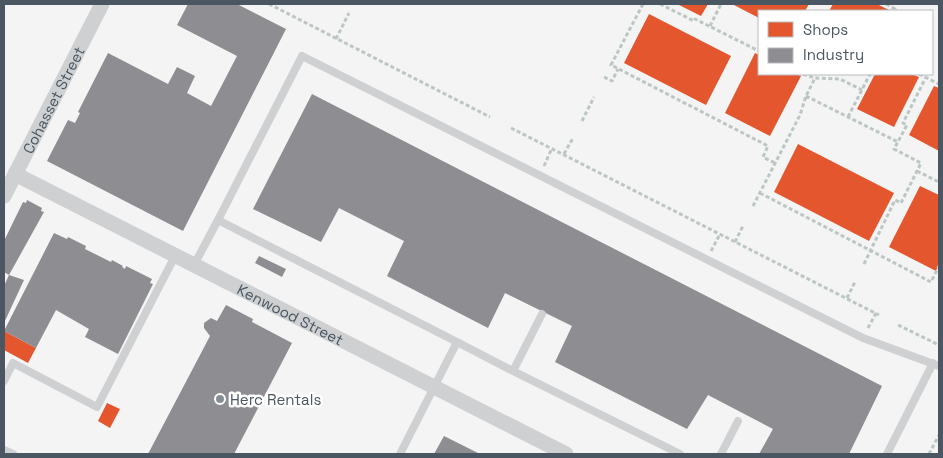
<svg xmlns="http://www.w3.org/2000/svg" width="943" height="458" font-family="'Space Grotesk',sans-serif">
  <rect width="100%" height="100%" fill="#f4f4f4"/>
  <!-- shops -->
  <path fill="#e4572e" d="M 677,4 L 708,4 L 701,16 Z
    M 732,4 L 809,4 L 805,11 L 759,11 L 759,18 Z
    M 833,4 L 877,4 L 889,10 L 888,11 L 829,11 Z
    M 649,14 L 731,56 L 706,105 L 624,63 Z
    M 755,53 L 759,55 L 759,74 L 796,74 L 801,76 L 770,136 L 725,113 Z
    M 875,74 L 911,74 L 919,77 L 894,127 L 857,109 Z
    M 934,86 L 939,88 L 939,151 L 909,135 Z
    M 798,144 L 894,193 L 869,241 L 774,192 Z
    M 920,186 L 939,195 L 939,264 L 936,271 L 889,247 Z
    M 4,331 L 36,348 L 28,363 L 4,350 Z
    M 107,403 L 120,409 L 110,428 L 98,421 Z"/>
  <!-- industry -->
  <path fill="#8d8d92" d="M 188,4 L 237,4 L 286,29 L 183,231 L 47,161 L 68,120 L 75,123 L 80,113 L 78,112 L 108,53 L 168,84 L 177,67 L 195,76 L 187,93 L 211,106 L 237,56 L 177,25 Z
    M 312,94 L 882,386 L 849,454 L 759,454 L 773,429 L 708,395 L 687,429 L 555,362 L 572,326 L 505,293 L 488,328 L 387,276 L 404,241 L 339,208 L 321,242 L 253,209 Z
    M 27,200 L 42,208 L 41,211 L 44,212 L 9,275 L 4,272 L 4,241 L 23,202 L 26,203 Z
    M 54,233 L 67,239 L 68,237 L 86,246 L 85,249 L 111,262 L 112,260 L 123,266 L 122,267 L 125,269 L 126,266 L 152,279 L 150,283 L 153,284 L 118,354 L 85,337 L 89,329 L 56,310 L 36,348 L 4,331 Z
    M 259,256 L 286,269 L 282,277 L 255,263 Z
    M 9,275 L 24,280 L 4,323 L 4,286 Z
    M 226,305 L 253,319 L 252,322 L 292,343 L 234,454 L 148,454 L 210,336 L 204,328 L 204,323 L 211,318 L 217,321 Z
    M 444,436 L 480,454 L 434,454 Z"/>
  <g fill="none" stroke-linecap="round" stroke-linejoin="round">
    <!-- path -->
    <path stroke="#bcc7c4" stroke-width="3" stroke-dasharray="4 2.5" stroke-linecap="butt" d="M 269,4 L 490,117
      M 643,4 L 611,65 L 768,146 L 763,157 L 775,163
      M 660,4 L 694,21 L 695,19 L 759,51
      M 886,4 L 895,9 L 894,11
      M 710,26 L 721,4
      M 336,39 L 349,13
      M 803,74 L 815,78 L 840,79 L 862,90
      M 919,74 L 939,84
      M 604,77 L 612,81 L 618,69
      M 806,96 L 898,142
      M 848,117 L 870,74
      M 582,121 L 594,97
      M 511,128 L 879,315
      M 564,154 L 573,138
      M 544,166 L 552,148
      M 917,171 L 939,182
      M 760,193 L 931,282 L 939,266
      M 753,206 L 800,115 L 806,96 L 815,78
      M 735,242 L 743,226
      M 711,251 L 720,234
      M 864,264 L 895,200 L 901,203 L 921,163 L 894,149 L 907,125 L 903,123 L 926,77
      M 847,298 L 855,282
      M 898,325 L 939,345
      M 868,328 L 876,313
      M 929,454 L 939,435"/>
    <!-- service -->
    <path stroke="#ced0d2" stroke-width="8" d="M 194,265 L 218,220
      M 457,342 L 513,371 L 542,314
      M 513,371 L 680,454
      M 4,381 L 13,363 L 97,407 L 175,256
      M 4,450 L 13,454
      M 400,454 L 457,342 L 218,220 L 302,56 L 863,338 L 939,366
      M 721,454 L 738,421
      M 887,454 L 933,363"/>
    <!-- minor -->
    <g stroke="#ced0d2" stroke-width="15">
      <path id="s1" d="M 15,174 L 566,454"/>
      <path id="s2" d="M 4,196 L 102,4"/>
    </g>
  </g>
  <!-- markers -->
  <circle fill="#868d94" stroke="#fff" stroke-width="2" cx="220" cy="399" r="5"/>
  <g text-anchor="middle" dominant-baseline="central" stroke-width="5" stroke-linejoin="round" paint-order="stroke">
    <!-- street labels -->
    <g font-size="15" fill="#4a5661" stroke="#fff">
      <text stroke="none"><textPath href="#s2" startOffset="108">Cohasset Street</textPath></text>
      <text stroke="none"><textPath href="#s1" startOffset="309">Kenwood Street</textPath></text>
    </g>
    <!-- poi labels -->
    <g font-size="15" fill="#4a5661" stroke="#fff" text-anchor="start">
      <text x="230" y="399">Herc Rentals</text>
    </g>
  </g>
  <!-- border -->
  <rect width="943" height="458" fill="none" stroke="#4a5661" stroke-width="10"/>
  <!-- legend -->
  <rect x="758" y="10" width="175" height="65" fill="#ffffff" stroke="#b7bbc0"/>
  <rect x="768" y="22" width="25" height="15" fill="#e4572e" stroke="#b7bbc0"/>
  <text x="803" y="35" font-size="15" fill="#4a5661">Shops</text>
  <rect x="768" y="48" width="25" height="15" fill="#8d8d92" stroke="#b7bbc0"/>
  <text x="803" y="60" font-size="15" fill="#4a5661">Industry</text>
</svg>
